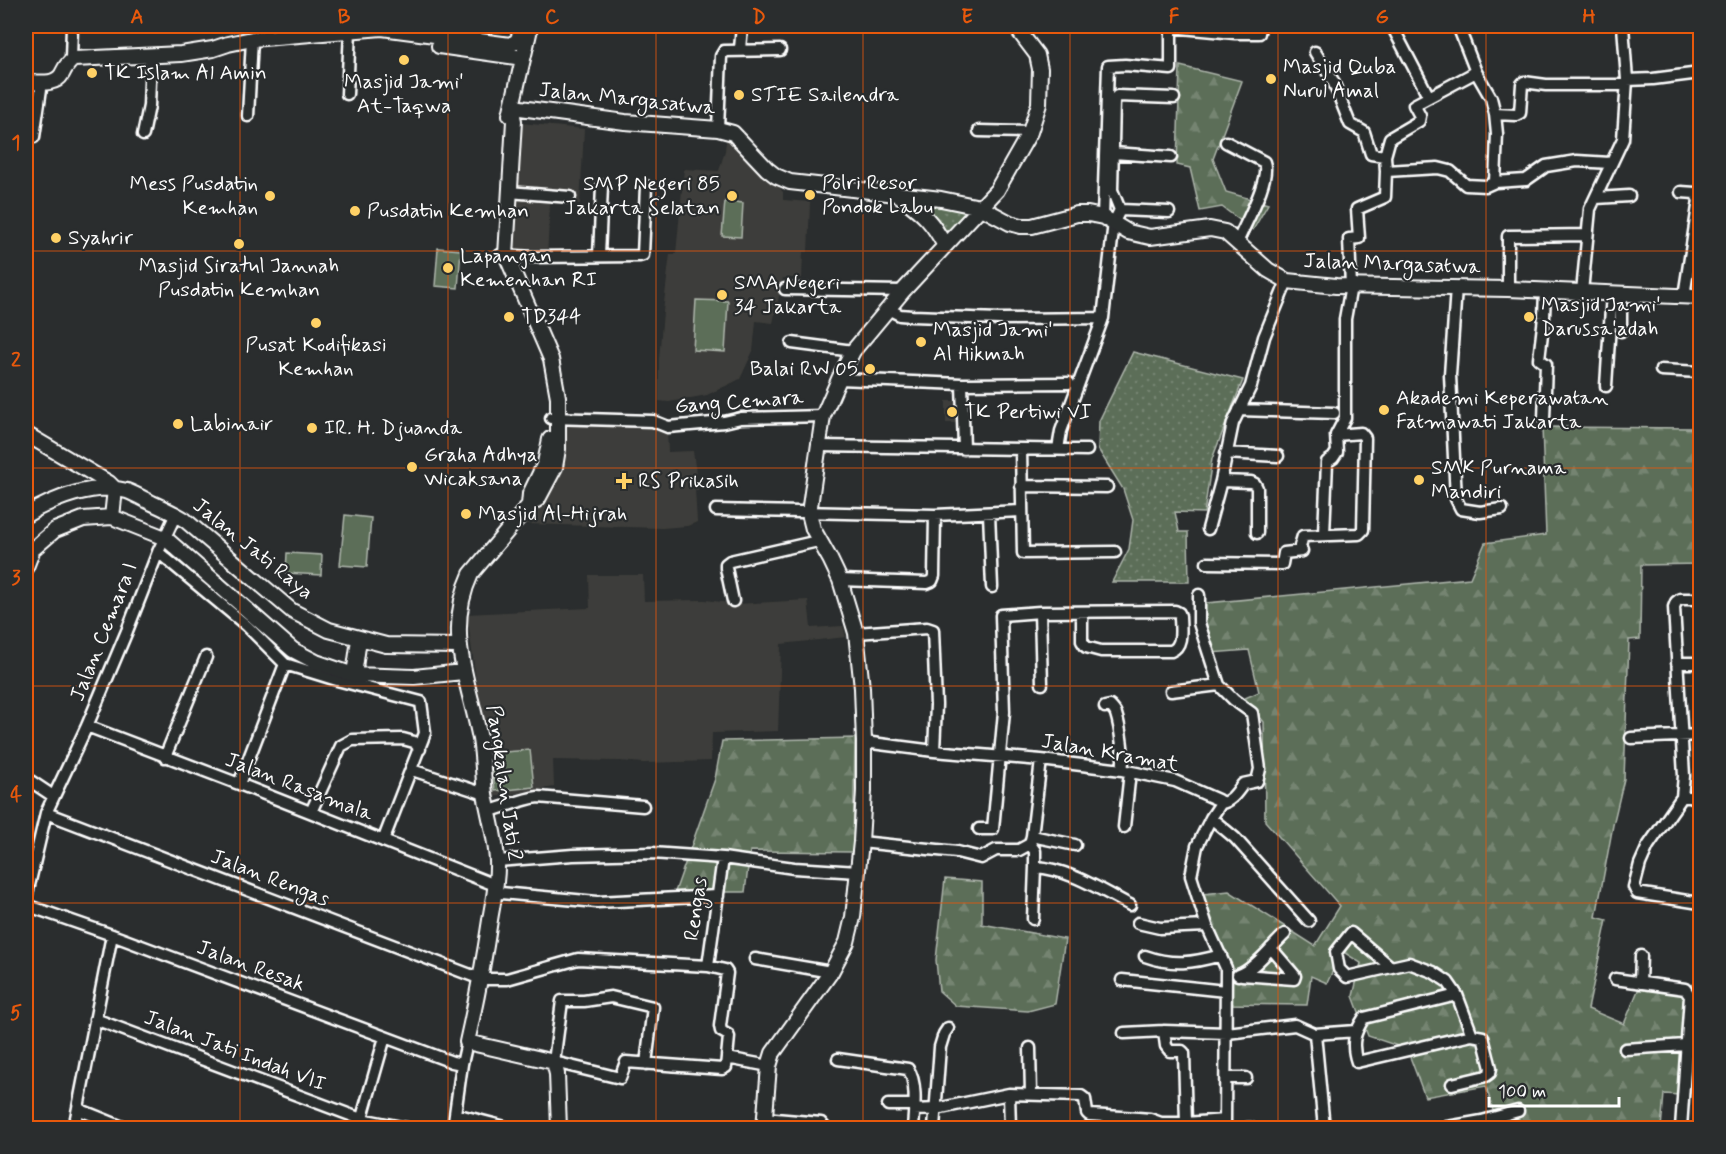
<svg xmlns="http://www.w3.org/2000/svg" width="1726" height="1154" font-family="Mynerve,sans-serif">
  <defs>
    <pattern id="green-dots" width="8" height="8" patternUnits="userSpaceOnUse" patternTransform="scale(1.5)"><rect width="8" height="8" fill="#5c6e58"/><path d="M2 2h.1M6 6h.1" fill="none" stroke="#748471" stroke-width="1.8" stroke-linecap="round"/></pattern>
    <pattern id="forest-firs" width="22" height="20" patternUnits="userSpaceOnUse" patternTransform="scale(1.5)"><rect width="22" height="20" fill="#5c6e58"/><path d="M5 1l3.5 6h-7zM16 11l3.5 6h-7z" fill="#748471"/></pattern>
  </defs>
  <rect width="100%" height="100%" fill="#2a2d2e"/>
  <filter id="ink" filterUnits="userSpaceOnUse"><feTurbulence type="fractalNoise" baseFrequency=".0167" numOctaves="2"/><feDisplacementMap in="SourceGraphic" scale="12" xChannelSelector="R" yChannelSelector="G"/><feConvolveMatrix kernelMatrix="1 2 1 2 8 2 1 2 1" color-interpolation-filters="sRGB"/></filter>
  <g filter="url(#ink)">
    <!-- built -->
    <path fill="#3e3e3a" d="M 149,26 L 191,26 L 191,32 L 149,30 Z
      M 520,123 L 584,129 L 580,204 L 550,203 L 547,256 L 508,255 Z
      M 727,133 L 733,134 L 783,192 L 783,200 L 810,202 L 808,252 L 803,252 L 802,278 L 783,278 L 773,323 L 756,321 L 753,351 L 740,379 L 707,395 L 669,402 L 659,401 L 659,359 L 663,312 L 670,254 L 676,254 L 684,169 L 719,171 L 725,151 Z
      M 946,401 L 959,401 L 959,423 L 946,423 Z
      M 565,419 L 637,420 L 667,430 L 668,452 L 693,451 L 698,490 L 695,490 L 697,522 L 687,526 L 662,528 L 527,524 L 543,500 L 562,452 Z
      M 589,575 L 643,575 L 644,601 L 705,600 L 738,604 L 808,600 L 811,628 L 843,626 L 846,637 L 781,644 L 778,731 L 712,733 L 711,761 L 644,763 L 620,761 L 553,760 L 554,787 L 492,797 L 467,614 L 590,608 Z"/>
    <!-- green -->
    <path fill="url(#green-dots)" stroke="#aeb6ac" stroke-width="1.5" d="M 915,200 L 970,210 L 946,237 Z
      M 1133,352 L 1243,380 L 1212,459 L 1204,513 L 1175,512 L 1179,532 L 1188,532 L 1189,582 L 1112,582 L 1129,549 L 1133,520 L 1123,489 L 1098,449 L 1099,421 Z"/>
    <!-- forest -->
    <path fill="url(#forest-firs)" stroke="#aeb6ac" stroke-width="1.5" d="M 1180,66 L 1242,81 L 1213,159 L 1226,192 L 1268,204 L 1253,230 L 1222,207 L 1200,211 L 1190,168 L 1177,165 Z
      M 1542,427 L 1700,428 L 1700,564 L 1641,565 L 1640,639 L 1629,640 L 1624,779 L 1613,825 L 1596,917 L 1607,920 L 1588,1009 L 1624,1024 L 1639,988 L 1700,984 L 1700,1073 L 1682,1072 L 1680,1095 L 1664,1094 L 1661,1128 L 1498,1128 L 1486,1086 L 1425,1097 L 1407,1049 L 1368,1036 L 1353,996 L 1361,963 L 1342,951 L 1327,983 L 1311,976 L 1307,1005 L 1224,1004 L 1223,964 L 1195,895 L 1229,891 L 1315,946 L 1340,906 L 1265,821 L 1264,722 L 1245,698 L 1259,692 L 1249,650 L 1210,653 L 1196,604 L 1470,578 L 1485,543 L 1546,535 Z
      M 855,738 L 853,852 L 750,851 L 745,892 L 675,892 L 715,779 L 722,741 Z
      M 945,879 L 982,882 L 982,924 L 1065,939 L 1055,1004 L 1028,1011 L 956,1006 L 939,991 L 936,960 Z"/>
    <!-- pitch -->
    <path fill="#5c6e58" stroke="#aeb6ac" stroke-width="1.5" d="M 725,201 L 743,203 L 741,237 L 722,236 Z
      M 438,248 L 461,250 L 458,288 L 435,286 Z
      M 696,300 L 728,301 L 725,352 L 693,350 Z
      M 345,515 L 371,518 L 367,567 L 340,565 Z
      M 287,553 L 322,555 L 321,575 L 286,573 Z
      M 530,750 L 534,787 L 495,791 L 491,753 Z"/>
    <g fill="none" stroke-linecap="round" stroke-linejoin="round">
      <defs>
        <path id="street" d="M 1392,26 L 1429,97
          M 1458,26 L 1476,72 L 1491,98 L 1495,114 L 1497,134 L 1495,182
          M 740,49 L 742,26
          M 1315,52 L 1333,81 L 1350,124 L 1364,132 L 1371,154 L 1385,156
          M 71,59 L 72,26
          M 1627,80 L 1653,79 L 1700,73
          M 347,94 L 350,31
          M 1495,114 L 1516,115 L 1520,113 L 1522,84 L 1524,82 L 1546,85 L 1626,85
          M 248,116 L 252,39
          M 718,129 L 721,56 L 724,51 L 780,50
          M 979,131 L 1030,132
          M 143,135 L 149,106 L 151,56
          M 34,137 L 42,82
          M 1226,142 L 1264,162 C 1271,180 1244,225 1237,243
          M 1113,153 L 1171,157
          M 1386,171 L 1385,156 L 1390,138 L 1419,121 L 1420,116 L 1414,105 L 1476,72
          M 509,192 L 570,197
          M 1681,192 L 1695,193 L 1699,200 L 1684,296
          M 1596,198 L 1629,196
          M 1120,210 L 1169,212
          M 1103,217 L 1108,66 L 1125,65 L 1171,69 L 1171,27 L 1235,33 L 1259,33 L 1260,26
          M 500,255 L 534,257 L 640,256 L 643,255 L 646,186
          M 599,256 L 602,186
          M 1456,288 L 1450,375 L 1456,499 L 1461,509 L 1480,512 L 1502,509
          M 785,289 L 903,291
          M 1508,289 L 1508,236 L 1587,235
          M 1582,292 L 1590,209 L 1623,139 L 1627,80 L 1623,26
          M 1621,294 L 1621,331
          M 888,309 L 900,315 L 912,316 L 1000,319 L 1103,318
          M 792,343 L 853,351
          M 1661,370 L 1700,372
          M 839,379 L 962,384 L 1069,383
          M 962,384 L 964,449
          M 1606,386 L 1612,293
          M 1239,410 L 1334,413
          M 551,418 L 653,421 L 668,427 L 724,422 L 741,418 L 823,416
          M 1544,419 L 1546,364 L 1539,359 L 1544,317 L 1545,291
          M 818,446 L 1087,450
          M 1021,449 L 1023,553 L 1115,552
          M 1058,449 L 1061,431 L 1103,318 L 1114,222 L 1120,210 L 1112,190 L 1114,100 L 1117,96 L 1174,98
          M 1226,453 L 1278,456
          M 1221,481 L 1251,482 L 1255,484 L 1257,488 L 1257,533
          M 1021,486 L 1107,487
          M 716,510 L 935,515 L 1021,511
          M 989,513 L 992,587
          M 1208,529 L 1221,481 L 1233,423 L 1251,386 L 1264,337 L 1287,281
          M 1324,534 L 1327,462 L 1333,458 L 1337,452 L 1336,435 L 1345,418 L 1345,319 L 1351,286 L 1349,239 L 1359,238 L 1357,209 L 1385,197 L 1386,171 L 1438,168 L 1450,171 L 1466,185 L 1486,186 L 1495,182 L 1526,180 L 1546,166 L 1577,161 L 1610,163
          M 158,552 L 247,626 L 285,664 L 337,680 L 421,702 L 425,733 L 383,841
          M 1207,563 L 1282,564 L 1284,553 L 1302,551 L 1300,546 L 1303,536 L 1359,534 L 1363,530 L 1365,438 L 1361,433 L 1336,435
          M 840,580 L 927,583 L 932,581 L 934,576 L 935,515
          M 1199,595 L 1199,623 L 1219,685 L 1234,700 L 1252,713 L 1260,769 L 1257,781 L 1243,784 C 1237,792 1231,802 1221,803
          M 1700,599 L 1680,599 L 1676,602 L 1674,607 L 1684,776 L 1682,797 L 1648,846 L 1640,864 L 1634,887 L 1637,893 L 1700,903
          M 733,601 L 726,568 L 726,564 L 730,561 L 818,541
          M 1040,612 L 1042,684
          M 856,633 L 927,628 L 933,630 L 936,705 L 934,751
          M 1677,663 L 1700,663
          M 1171,691 L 1219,685
          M 1105,707 L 1110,706 C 1113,709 1115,711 1116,714 C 1120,726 1125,759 1122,770
          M 87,726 L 239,784 L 495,885
          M 1631,738 L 1700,735
          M 864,742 L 934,751 L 1041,760 L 1122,770 L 1175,781 L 1218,800 L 1221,803 L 1211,818 L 1197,846 L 1191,876 L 1207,926 L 1226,968 L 1225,1126 L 1228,1128
          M 165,757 L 206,657
          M 412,770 L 485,794
          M 26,778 L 53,796
          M 239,784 L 285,664
          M 1682,797 L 1700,797
          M 489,811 C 506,807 521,799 538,797 L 643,806
          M 311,812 L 341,746 L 352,740 L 403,739 L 414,742 L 420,749
          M 46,813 L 481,979 L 507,979 L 578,959 L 708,966 L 725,970 L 727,973 L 720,1026 L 721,1031 L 728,1035 L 729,1037 L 726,1067 L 722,1069 L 626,1062 L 620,1078 L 554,1062 L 562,1001 L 584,1001 L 611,997 L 653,1007 L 646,1064
          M 1211,818 L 1235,838 L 1309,921
          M 1124,827 L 1130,772
          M 979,829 L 993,829 L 1004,712 L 1001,615 L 1040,612 L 1175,611 L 1179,613 L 1180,616 C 1180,628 1184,646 1171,651 L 1101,651 L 1086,647 L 1082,641 L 1082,612
          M 1032,836 L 1075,845
          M 861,842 L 957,852 L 981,858 L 996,850 L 1019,850 L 1030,844 L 1032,836 L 1041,760
          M 1030,844 L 1035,851 L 1035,867 C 1069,869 1101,890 1130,905
          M 497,861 L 573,855 L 652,853 L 723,858 L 794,868 L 858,872
          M 494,891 L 501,893 L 597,902 L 718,896
          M 26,898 L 46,813 L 87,726 L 127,631 L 158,552 L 176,514
          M 26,905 L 112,935 L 452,1062 L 462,1064
          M 1033,919 L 1035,867
          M 1138,923 L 1160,928 L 1207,926
          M 1145,956 C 1173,966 1193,963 1221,955
          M 755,959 L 831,972
          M 708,966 L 723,858
          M 1391,967 L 1351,933 L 1336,952 L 1339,969 L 1347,977 L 1409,963 L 1433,972 L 1448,982 L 1457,995 L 1472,1035
          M 1238,975 C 1253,971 1273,945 1285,934
          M 1242,975 L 1294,979 L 1295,976 L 1271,948
          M 1615,979 L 1685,989 L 1690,996 L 1681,1128
          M 1122,980 L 1225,991
          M 1640,983 L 1641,956
          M 95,1019 L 361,1119 L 407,1128
          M 1164,1031 L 1166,1046 L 1170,1051 L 1182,1051 L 1184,1053 L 1186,1123
          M 1124,1033 L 1164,1031 L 1227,1033 L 1295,1025 L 1315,1034
          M 1315,1034 L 1324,1128
          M 1315,1034 L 1356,1031
          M 1030,1048 L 1031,1094
          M 1625,1049 L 1686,1045
          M 727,1058 L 769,1066
          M 838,1059 L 908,1069 C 918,1083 914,1112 913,1128
          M 1226,1078 L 1246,1078
          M 1452,1084 L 1486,1076 L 1490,1073 L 1491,1068 L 1483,1037 L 1472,1035 L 1357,1062 C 1351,1044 1354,1033 1364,1018 L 1457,995
          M 1009,1094 L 1010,1128
          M 888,1105 L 914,1105
          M 78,1109 L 125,1128
          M 914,1110 L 936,1109 L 1009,1094 L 1081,1096 L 1085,1099 L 1087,1113 L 1089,1115 L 1138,1118 L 1150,1119 L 1161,1123 L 1186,1123 L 1225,1120
          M 455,1114 L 509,1128
          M 764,1118 L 821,1123 L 825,1128
          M 74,1128 L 112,935
          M 359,1128 L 385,1037
          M 453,1128 L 462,1064 L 467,1042
          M 934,1128 L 940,1047 L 944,1034 L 948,1028
          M 1247,1128 L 1251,1128
          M 1442,1128 L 1482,1121 L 1518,1111"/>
        <path id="secondary" d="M 439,46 L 523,58
          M 26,82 C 38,82 55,86 62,74 C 65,68 68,62 74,59 L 181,54 L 213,49 L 228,44 L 252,39 L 382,28 L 510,45 L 517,41 L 524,26
          M 513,107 L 625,122 L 718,129 L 733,133 L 767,169 L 776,176 L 790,182 L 941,199 L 980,207 L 1010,223 L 1021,226 L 1032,226 L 1077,214 L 1088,214 L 1103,217 L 1128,232 L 1150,237 L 1210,229 L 1225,232 L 1268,270 L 1287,281 L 1336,286 L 1508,289 L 1700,297
          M 512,112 L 514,121 L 506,255 L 551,359 L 558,397 L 558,449 L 555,467 L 538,499 L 529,505 L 471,574 C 444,632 469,681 480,739 C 483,757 483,776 485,794 C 489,816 496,839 497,861 C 498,881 493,901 490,920 C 484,961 476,1002 467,1042 L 554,1062 L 557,1074 L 559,1128
          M 510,115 L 530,29
          M 899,195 C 922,213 931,219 945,246
          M 26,434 L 109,483 L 115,489 L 112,517
          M 529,505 L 530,494 L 545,463 L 550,439
          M 26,515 C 52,499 95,482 127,491 C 135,494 144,499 152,503 C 163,508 174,513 185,520 L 292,611 L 329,630 L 386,645 L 459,646
          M 26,567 L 33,549 L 55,530 L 83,519 L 112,517 L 165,538 L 293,650 L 316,662 L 354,675 L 414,677 L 463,672
          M 354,675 L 359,639
          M 764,1128 L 769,1066 L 773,1053 L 831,972 L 847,942 L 853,917 L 861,842 L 864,791 L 864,742 L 862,688 L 856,633 L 840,580 L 830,559 L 813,529 L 809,513 L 823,416 L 839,379 L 853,351 L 903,291 L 997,190 L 1030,132 L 1039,104 L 1040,69 L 1037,55 L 1015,26"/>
      </defs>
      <!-- street casing -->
      <use href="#street" stroke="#fff" stroke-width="15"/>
      <!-- secondary casing -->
      <use href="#secondary" stroke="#fff" stroke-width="18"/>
      <!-- street -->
      <use href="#street" stroke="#2a2d2e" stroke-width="10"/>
      <!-- secondary -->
      <use href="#secondary" stroke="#2a2d2e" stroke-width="14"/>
    </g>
  </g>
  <!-- grid -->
  <path fill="none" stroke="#e8590c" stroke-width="1.5" stroke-opacity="0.55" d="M 240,26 L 240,1128M 448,26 L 448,1128M 656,26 L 656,1128M 863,26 L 863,1128M 1070,26 L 1070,1128M 1278,26 L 1278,1128M 1486,26 L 1486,1128M 26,251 L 1700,251M 26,468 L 1700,468M 26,686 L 1700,686M 26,903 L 1700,903"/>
  <!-- markers -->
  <g fill="#ffd166" stroke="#2a2d2e" stroke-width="2">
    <circle cx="404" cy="60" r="6"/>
    <circle cx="92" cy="73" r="6"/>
    <circle cx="1271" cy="79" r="6"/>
    <circle cx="739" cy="95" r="6"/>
    <circle cx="810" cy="195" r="6"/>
    <circle cx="270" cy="196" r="6"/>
    <circle cx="732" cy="196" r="6"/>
    <circle cx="355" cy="211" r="6"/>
    <circle cx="56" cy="238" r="6"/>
    <circle cx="239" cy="244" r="6"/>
    <circle cx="448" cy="268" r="6"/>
    <circle cx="722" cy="295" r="6"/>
    <circle cx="509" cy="317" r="6"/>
    <circle cx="1529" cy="317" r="6"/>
    <circle cx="316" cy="323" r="6"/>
    <circle cx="921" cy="342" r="6"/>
    <circle cx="870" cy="369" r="6"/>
    <circle cx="1384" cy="410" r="6"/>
    <circle cx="952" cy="412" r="6"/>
    <circle cx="178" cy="424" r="6"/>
    <circle cx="312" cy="428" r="6"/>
    <circle cx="412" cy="467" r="6"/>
    <circle cx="1419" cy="480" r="6"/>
    <path d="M621 472h6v6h6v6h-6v6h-6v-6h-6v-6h6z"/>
    <circle cx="466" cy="514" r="6"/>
  </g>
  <g text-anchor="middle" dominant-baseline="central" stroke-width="4.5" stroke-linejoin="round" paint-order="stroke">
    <!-- poi labels -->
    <g font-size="21" fill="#fff" stroke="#2a2d2e" text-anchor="start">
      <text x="1283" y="67">Masjid Quba<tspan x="1283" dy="24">Nurul Amal</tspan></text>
      <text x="104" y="73">TK Islam Al Amin</text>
      <text x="404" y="82" text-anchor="middle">Masjid Jami'<tspan x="404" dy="24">At-Taqwa</tspan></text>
      <text x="751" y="95">STIE Sailendra</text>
      <text x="822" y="183">Polri Resor<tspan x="822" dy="24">Pondok Labu</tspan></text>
      <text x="258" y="184" text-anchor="end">Mess Pusdatin<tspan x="258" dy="24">Kemhan</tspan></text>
      <text x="720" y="184" text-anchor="end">SMP Negeri 85<tspan x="720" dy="24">Jakarta Selatan</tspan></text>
      <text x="367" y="211">Pusdatin Kemhan</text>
      <text x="68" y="238">Syahrir</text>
      <text x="460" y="256">Lapangan<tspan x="460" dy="24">Kemenhan RI</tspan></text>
      <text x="239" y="266" text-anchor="middle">Masjid Siratul Jannah<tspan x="239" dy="24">Pusdatin Kemhan</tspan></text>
      <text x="734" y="283">SMA Negeri<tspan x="734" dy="24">34 Jakarta</tspan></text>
      <text x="1541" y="305">Masjid Jami'<tspan x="1541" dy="24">Darussa'adah</tspan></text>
      <text x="521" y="317">TD344</text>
      <text x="933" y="330">Masjid Jami'<tspan x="933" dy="24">Al Hikmah</tspan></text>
      <text x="316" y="345" text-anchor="middle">Pusat Kodifikasi<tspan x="316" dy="24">Kemhan</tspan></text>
      <text x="858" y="369" text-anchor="end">Balai RW 05</text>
      <text x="1396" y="398">Akademi Keperawatan<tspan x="1396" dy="24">Fatmawati Jakarta</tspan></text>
      <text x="964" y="412">TK Pertiwi VI</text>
      <text x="190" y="424">Labinair</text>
      <text x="324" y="428">IR. H. Djuanda</text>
      <text x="424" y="455">Graha Adhya<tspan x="424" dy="24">Wicaksana</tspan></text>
      <text x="1431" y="468">SMK Purnama<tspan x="1431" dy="24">Mandiri</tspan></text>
      <text x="638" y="481">RS Prikasih</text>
      <text x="478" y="514">Masjid Al-Hijrah</text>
    </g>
    <!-- street labels -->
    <g font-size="21" fill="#fff" stroke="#2a2d2e">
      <text transform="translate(627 99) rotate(6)">Jalan Margasatwa</text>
      <text transform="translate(1392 264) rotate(2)">Jalan Margasatwa</text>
      <text transform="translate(739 402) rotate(-4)">Gang Cemara</text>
      <text transform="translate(253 549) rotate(39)">Jalan Jati Raya</text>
      <text transform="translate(104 632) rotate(-68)">Jalan Cemara I</text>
      <text transform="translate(1110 753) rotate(10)">Jalan Kramat</text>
      <text transform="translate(504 783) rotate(82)">Pangkalan Jati 2</text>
      <text transform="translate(299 787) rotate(21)">Jalan Rasamala</text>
      <text transform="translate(270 878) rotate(21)">Jalan Rengas</text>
      <text transform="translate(696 909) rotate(-82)">Rengas</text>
      <text transform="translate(251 966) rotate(20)">Jalan Resak</text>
      <text transform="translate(235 1051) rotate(21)">Jalan Jati Indah VII</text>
    </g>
  </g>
  <!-- margin -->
  <rect width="1726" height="1154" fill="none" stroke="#2a2d2e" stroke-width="66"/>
  <!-- scale -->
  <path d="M1489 1097v9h130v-9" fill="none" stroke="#ffffff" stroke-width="3"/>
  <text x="1498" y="1097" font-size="18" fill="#ffffff" stroke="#2a2d2e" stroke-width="4.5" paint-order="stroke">100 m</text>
  <rect x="33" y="33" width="1660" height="1088" fill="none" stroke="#e8590c" stroke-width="2"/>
  <g font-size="20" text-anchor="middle" font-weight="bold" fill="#e8590c">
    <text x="137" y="23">A</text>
    <text x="344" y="23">B</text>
    <text x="552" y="23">C</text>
    <text x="759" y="23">D</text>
    <text x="967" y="23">E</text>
    <text x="1174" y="23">F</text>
    <text x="1382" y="23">G</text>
    <text x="1589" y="23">H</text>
    <text x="16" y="149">1</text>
    <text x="16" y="366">2</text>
    <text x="16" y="584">3</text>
    <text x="16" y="801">4</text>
    <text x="16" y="1019">5</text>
  </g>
</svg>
